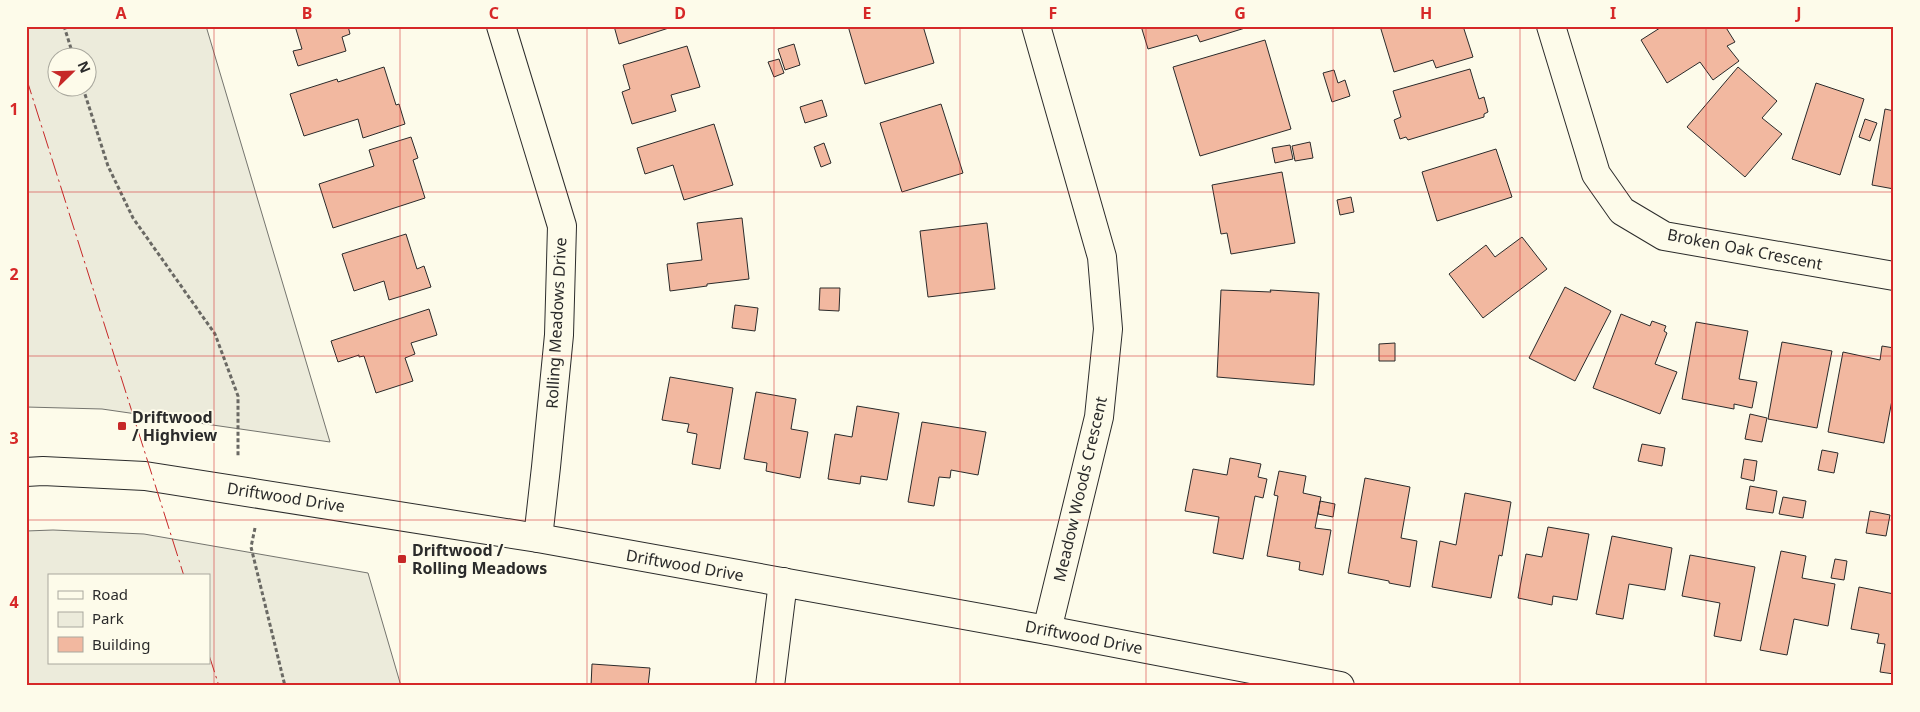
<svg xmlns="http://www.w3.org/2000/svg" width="1920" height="712" font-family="'Noto Sans',sans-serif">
  <rect width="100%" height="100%" fill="#fdfbea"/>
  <!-- green -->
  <path fill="#ecebdb" stroke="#74746e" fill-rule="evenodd" d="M 26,26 L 206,26 L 330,442 L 102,409 L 26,407 ZM 58,58 L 88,58 L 88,88 L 58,88 Z
    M 53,530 L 144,534 L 368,573 L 401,686 L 26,686 L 26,531 ZM 49,576 L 209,576 L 209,663 L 49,663 Z"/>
  <!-- building -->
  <path fill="#f2b8a0" stroke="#2b2b2b" d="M 295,26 L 348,26 L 350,34 L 342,37 L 346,51 L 298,66 L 293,51 L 302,49 Z
    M 614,26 L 675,26 L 619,44 Z
    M 848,26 L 923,26 L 934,63 L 865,84 Z
    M 1141,26 L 1245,26 L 1245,28 L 1200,42 L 1197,35 L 1148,49 Z
    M 1380,26 L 1463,26 L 1473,57 L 1436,68 L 1433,60 L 1394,72 Z
    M 1663,26 L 1725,26 L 1735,42 L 1727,46 L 1739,61 L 1713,80 L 1700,62 L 1667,83 L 1641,40 Z
    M 1265,40 L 1291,129 L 1200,156 L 1173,67 Z
    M 794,44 L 800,65 L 785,70 L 778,49 Z
    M 687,46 L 700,87 L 671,95 L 676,111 L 632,124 L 622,92 L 630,89 L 623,65 Z
    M 779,59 L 784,73 L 774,77 L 768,62 Z
    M 384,67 L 396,105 L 399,104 L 405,124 L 363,138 L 358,119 L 304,136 L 290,94 L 337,79 L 338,82 Z
    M 1738,67 L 1777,101 L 1762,118 L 1782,134 L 1745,177 L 1687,127 Z
    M 1470,69 L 1479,99 L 1484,97 L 1488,112 L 1484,114 L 1484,117 L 1408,140 L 1406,137 L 1400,139 L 1394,120 L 1401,117 L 1393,91 Z
    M 1334,70 L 1338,83 L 1345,80 L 1350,96 L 1332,102 L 1323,73 Z
    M 1816,83 L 1864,99 L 1840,175 L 1792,159 Z
    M 822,100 L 827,116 L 805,123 L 800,107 Z
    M 941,104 L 963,173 L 902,192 L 880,123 Z
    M 1885,109 L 1894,111 L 1894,189 L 1872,185 Z
    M 1865,119 L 1877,123 L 1870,141 L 1859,137 Z
    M 714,124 L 733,185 L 684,200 L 673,165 L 645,174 L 637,148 Z
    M 411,137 L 418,158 L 413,160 L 425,198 L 333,228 L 319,184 L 374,166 L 369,150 Z
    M 1310,142 L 1313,158 L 1295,161 L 1292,146 Z
    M 824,143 L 831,163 L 821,167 L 814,147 Z
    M 1290,145 L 1293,159 L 1275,163 L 1272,148 Z
    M 1496,149 L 1512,197 L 1437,221 L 1422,172 Z
    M 1282,172 L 1295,243 L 1231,254 L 1227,233 L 1221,234 L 1212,185 Z
    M 1351,197 L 1354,212 L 1340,215 L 1337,200 Z
    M 742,218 L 749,279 L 707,284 L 707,286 L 670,291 L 667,264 L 702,260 L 697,223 Z
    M 987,223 L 995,289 L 928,297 L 920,231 Z
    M 406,234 L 417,269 L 424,266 L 431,287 L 389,300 L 384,281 L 354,291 L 342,254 Z
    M 1522,237 L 1547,269 L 1483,318 L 1449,274 L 1486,245 L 1495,257 Z
    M 1565,287 L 1611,311 L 1575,381 L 1529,358 Z
    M 820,288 L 840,288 L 839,311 L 819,310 Z
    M 1221,290 L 1271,292 L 1270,290 L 1319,293 L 1314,385 L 1217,377 Z
    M 735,305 L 758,308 L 755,331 L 732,328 Z
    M 429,309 L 437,335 L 411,343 L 415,354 L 405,358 L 413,381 L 376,393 L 364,356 L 359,357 L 359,355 L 338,362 L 331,341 Z
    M 1621,314 L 1650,326 L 1652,321 L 1666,326 L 1664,331 L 1667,333 L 1655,364 L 1677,372 L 1660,414 L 1593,388 Z
    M 1696,322 L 1748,331 L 1739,379 L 1757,382 L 1752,408 L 1734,404 L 1734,409 L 1682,399 Z
    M 1782,342 L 1832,351 L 1817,428 L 1768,419 Z
    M 1395,343 L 1395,361 L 1379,361 L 1379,344 Z
    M 1882,346 L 1894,348 L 1894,401 L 1892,400 L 1884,443 L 1828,432 L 1843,352 L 1880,360 Z
    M 670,377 L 733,388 L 720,469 L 692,464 L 697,434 L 687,432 L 689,424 L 662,420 Z
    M 756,392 L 796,399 L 791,429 L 808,432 L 800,478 L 766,471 L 767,463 L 744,459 Z
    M 857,406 L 899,413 L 887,480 L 861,476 L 860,484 L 828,479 L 835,434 L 852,437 Z
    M 1750,414 L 1767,418 L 1762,442 L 1745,439 Z
    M 922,422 L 986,432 L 978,475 L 951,470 L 950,478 L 939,477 L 934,506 L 908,502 Z
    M 1642,444 L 1665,448 L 1662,466 L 1638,461 Z
    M 1822,450 L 1838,453 L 1834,473 L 1818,470 Z
    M 1230,458 L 1261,464 L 1258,477 L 1267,479 L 1263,498 L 1255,496 L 1243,559 L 1213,553 L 1219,517 L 1185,511 L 1193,469 L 1227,475 Z
    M 1744,459 L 1757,461 L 1754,481 L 1741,478 Z
    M 1279,471 L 1306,476 L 1303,493 L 1321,497 L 1315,528 L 1331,530 L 1323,575 L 1299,570 L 1300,562 L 1267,556 L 1278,496 L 1274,495 Z
    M 1365,478 L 1410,487 L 1401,538 L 1417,541 L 1410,587 L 1389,583 L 1389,581 L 1348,573 Z
    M 1750,486 L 1777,491 L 1773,513 L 1746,509 Z
    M 1465,493 L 1511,502 L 1502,556 L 1499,555 L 1491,598 L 1432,587 L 1440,541 L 1456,545 Z
    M 1783,497 L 1806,501 L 1803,518 L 1779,514 Z
    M 1320,501 L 1335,504 L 1333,517 L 1318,514 Z
    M 1870,511 L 1890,515 L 1886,536 L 1866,533 Z
    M 1548,527 L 1589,534 L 1577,600 L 1553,596 L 1552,605 L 1518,598 L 1526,554 L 1542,557 Z
    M 1612,536 L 1672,548 L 1665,590 L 1629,584 L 1623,619 L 1596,614 Z
    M 1781,551 L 1806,556 L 1802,578 L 1835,584 L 1828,626 L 1794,619 L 1787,655 L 1760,650 Z
    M 1690,555 L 1755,567 L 1741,641 L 1714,636 L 1720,603 L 1682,596 Z
    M 1835,559 L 1847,561 L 1844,580 L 1831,578 Z
    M 1859,587 L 1894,594 L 1894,674 L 1880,672 L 1885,644 L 1877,643 L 1879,634 L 1851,629 Z
    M 592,664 L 650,668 L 648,686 L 591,686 Z"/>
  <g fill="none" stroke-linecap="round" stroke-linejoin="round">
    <defs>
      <path id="street" d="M 501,26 L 562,226 L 559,335 L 546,467 L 538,538
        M 1036,26 L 1102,257 L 1108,329 L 1099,417 L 1047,630
        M 1551,26 L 1596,174 L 1622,211 L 1664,236 L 1894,276
        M 770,686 L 783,582"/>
      <path id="secondary" d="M 26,472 L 43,471 L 145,476 L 538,538 L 1047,630 L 1340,686"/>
    </defs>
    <!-- street casing -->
    <use href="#street" stroke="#2b2b2b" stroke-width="30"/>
    <!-- secondary casing -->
    <use href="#secondary" stroke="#2b2b2b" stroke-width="30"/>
    <!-- path -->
    <path stroke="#6a6964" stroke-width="3" stroke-dasharray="4 2.5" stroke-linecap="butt" d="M 64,26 L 74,58
      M 83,88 L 108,166 L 133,218 L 215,334 L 238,396 L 238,456
      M 255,528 L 251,547 L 285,686"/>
    <!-- street -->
    <use href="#street" stroke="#fdfbea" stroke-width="28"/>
    <!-- secondary -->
    <use href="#secondary" stroke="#fdfbea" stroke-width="28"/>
    <!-- power -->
    <path stroke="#c62828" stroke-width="1" stroke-dasharray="18 4 2.5 4" stroke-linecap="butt" d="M 26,77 L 184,576
      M 209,655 L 219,686"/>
  </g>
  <!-- grid -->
  <path fill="none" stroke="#d62828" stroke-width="1" stroke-opacity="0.55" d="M 214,26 L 214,686M 400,26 L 400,686M 587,26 L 587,686M 774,26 L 774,686M 960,26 L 960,686M 1146,26 L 1146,686M 1333,26 L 1333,686M 1520,26 L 1520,686M 1706,26 L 1706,686M 26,192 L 1894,192M 26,356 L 1894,356M 26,520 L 1894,520"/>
  <!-- markers -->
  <g fill="#c62828" stroke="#fdfbea" stroke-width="2">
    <rect x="117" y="421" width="10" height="10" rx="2.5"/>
    <rect x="397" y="554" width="10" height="10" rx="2.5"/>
  </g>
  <g text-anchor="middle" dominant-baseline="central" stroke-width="4" stroke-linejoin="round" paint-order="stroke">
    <!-- street labels -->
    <g font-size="16" fill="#2b2b2b" stroke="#fdfbea">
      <text transform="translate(1745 249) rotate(11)">Broken Oak Crescent</text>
      <text transform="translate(556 323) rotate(-87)">Rolling Meadows Drive</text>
      <text transform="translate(1080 489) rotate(-77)">Meadow Woods Crescent</text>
      <text transform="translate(286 497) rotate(9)">Driftwood Drive</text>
      <text transform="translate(685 565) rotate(10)">Driftwood Drive</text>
      <text transform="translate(1084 637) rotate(11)">Driftwood Drive</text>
    </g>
    <!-- poi labels -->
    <g font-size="16" font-weight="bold" fill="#2b2b2b" stroke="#fdfbea" text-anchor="start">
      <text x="132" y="417">Driftwood<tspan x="132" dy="18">/ Highview</tspan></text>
      <text x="412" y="550">Driftwood /<tspan x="412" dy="18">Rolling Meadows</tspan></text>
    </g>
  </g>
  <!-- border -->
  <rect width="1920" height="712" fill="none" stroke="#fdfbea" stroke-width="55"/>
  <!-- legend -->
  <rect x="48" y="574" width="162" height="90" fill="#fdfbea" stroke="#a9a89e"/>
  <rect x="58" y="591" width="25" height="8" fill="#fdfbea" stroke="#a9a89e"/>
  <text x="92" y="600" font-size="15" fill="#2b2b2b">Road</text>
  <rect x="58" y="612" width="25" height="15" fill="#ecebdb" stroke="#a9a89e"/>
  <text x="92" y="624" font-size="15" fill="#2b2b2b">Park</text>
  <rect x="58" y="637" width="25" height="15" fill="#f2b8a0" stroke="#a9a89e"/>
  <text x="92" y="650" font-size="15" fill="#2b2b2b">Building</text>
  <!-- north arrow -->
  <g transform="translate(72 72) rotate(67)"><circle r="24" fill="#fdfbea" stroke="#a9a89e"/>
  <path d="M0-4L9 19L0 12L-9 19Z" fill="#c62828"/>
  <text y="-8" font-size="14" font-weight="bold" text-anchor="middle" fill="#2b2b2b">N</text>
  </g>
  <rect x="28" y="28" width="1864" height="656" fill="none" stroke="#d62828" stroke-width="2"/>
  <g font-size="16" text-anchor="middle" font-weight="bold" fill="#d62828">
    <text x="121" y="19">A</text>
    <text x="307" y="19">B</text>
    <text x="494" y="19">C</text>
    <text x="680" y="19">D</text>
    <text x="867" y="19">E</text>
    <text x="1053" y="19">F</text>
    <text x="1240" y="19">G</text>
    <text x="1426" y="19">H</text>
    <text x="1613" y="19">I</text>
    <text x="1799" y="19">J</text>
    <text x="14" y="115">1</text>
    <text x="14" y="280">2</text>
    <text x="14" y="444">3</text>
    <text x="14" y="608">4</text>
  </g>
</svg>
